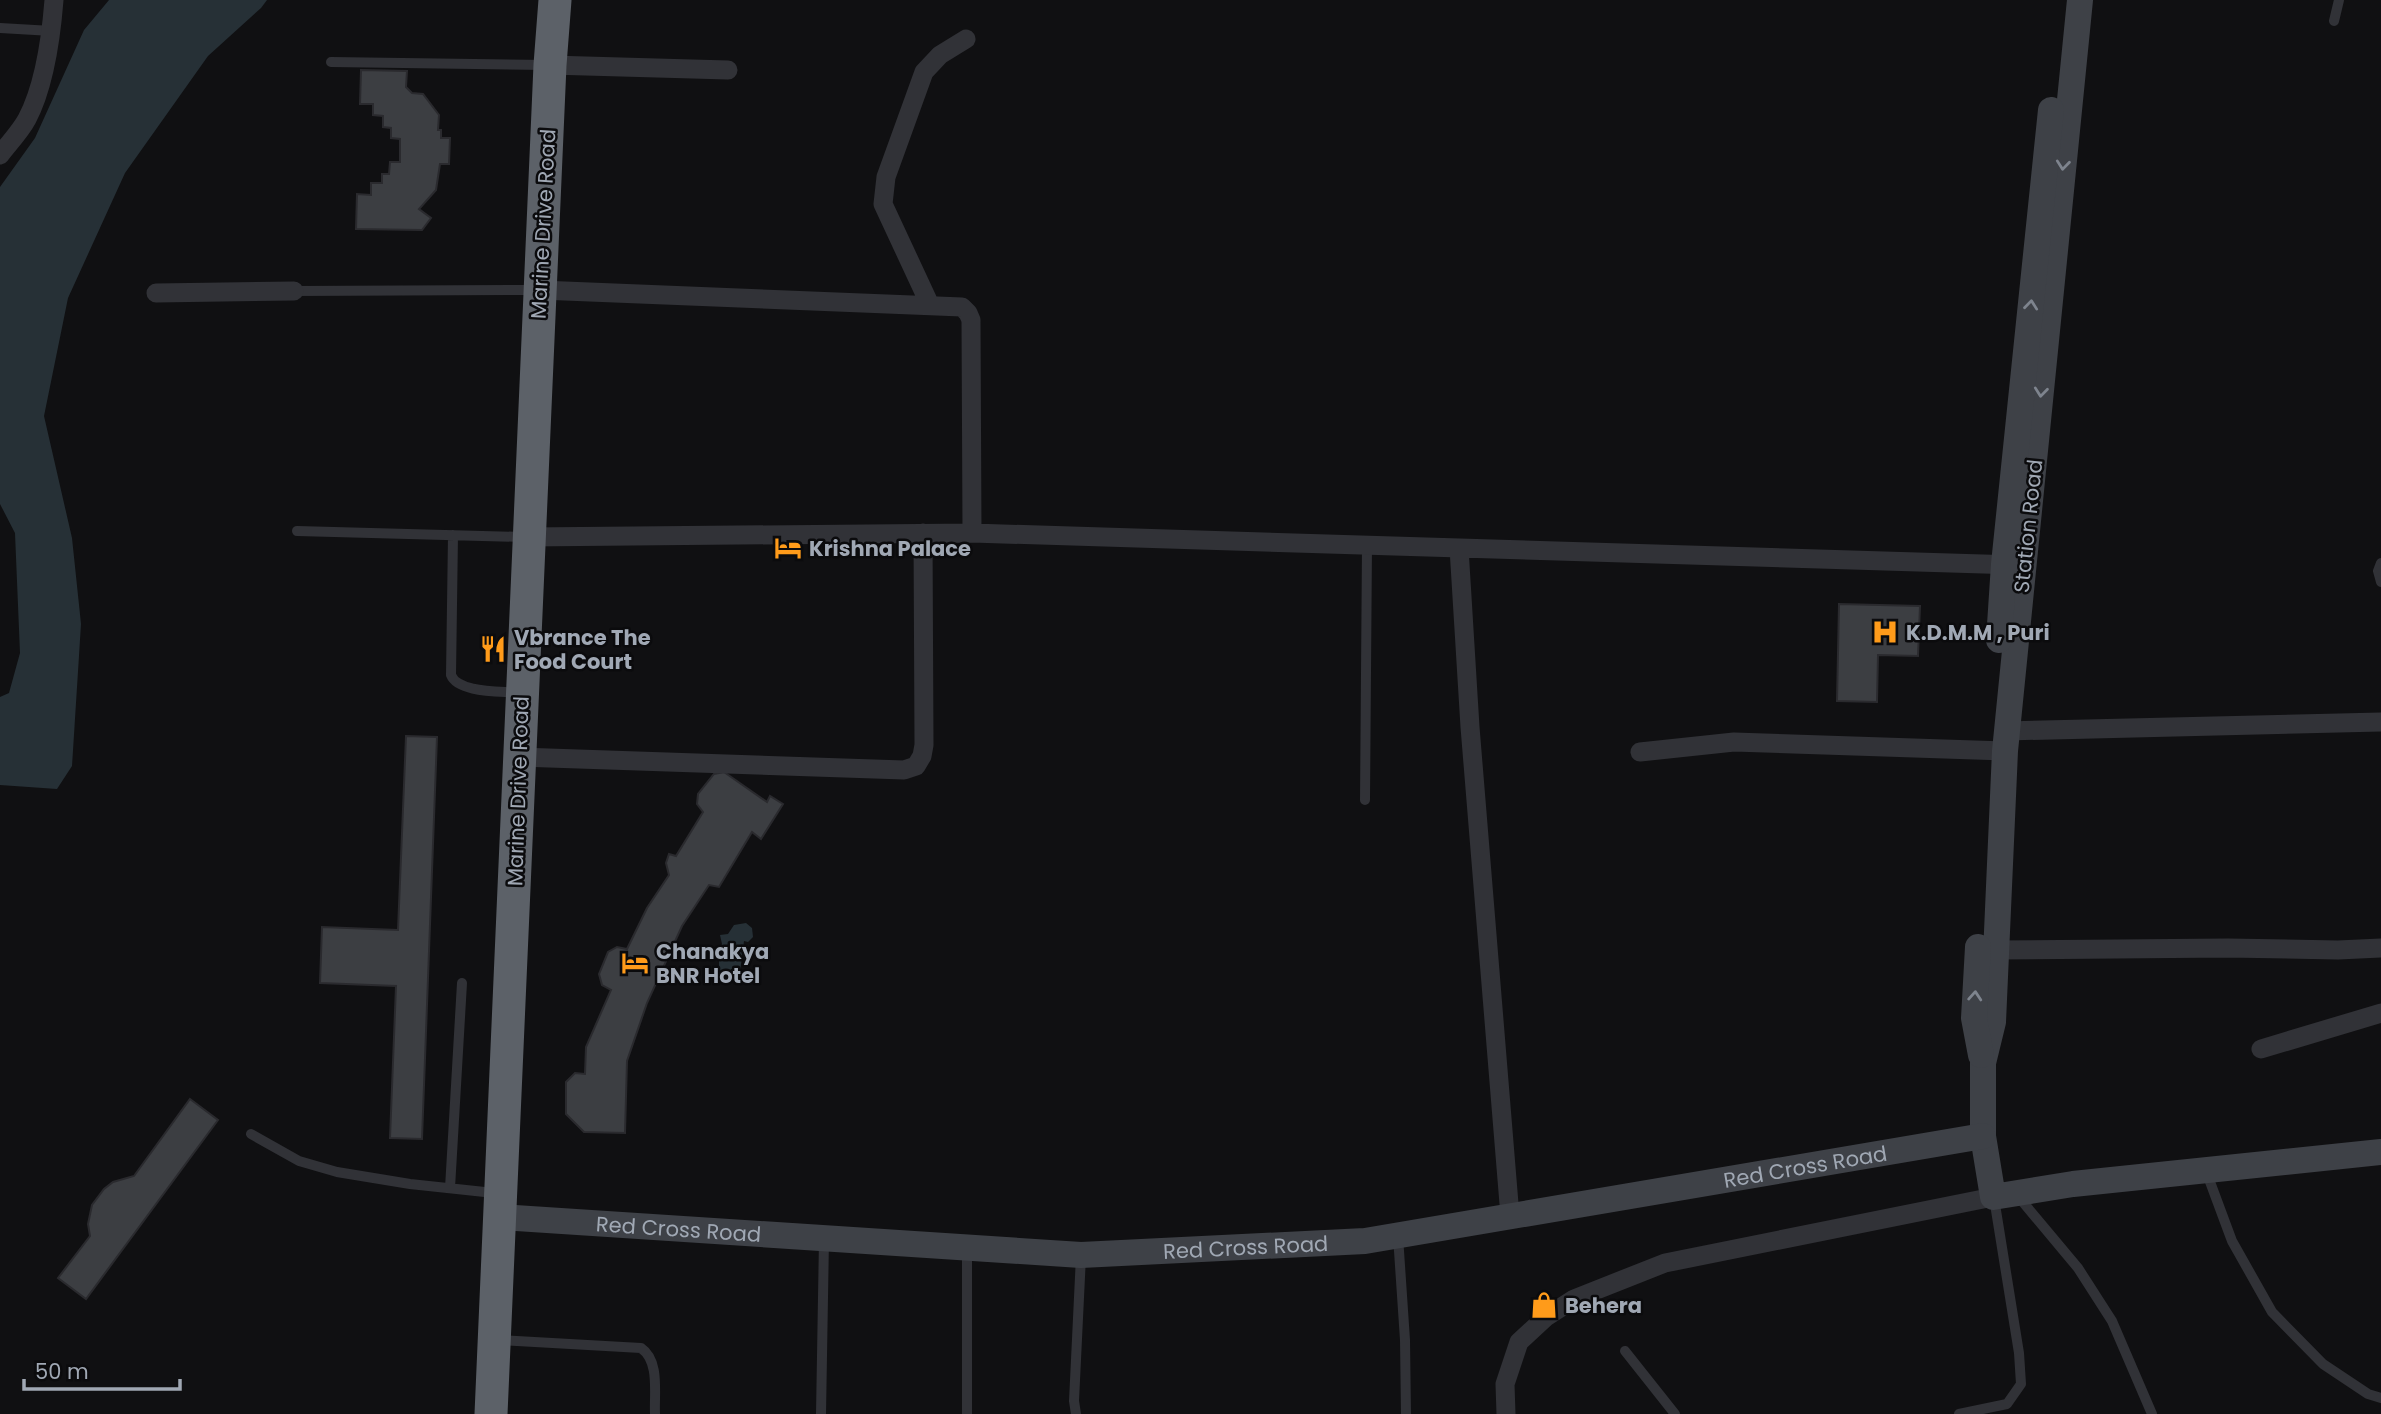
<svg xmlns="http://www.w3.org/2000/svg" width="2381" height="1414" font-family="Poppins,sans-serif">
  <rect width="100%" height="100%" fill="#101012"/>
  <!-- water -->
  <path fill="#263036" d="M 109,0 L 267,0 L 261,8 L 208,56 L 125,173 L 68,298 L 44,416 L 72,538 L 81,624 L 72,766 L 57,789 L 0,785 L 0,697 L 9,693 L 20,653 L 15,533 L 0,504 L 0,187 L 35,138 L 84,30 Z
    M 746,923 L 752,928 L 753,937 L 748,942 L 744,941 L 740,972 L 734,980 L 728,981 L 719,975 L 719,950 L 722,944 L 720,935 L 728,934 L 734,925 Z"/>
  <!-- building -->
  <path fill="#3c3e42" stroke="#2a2a2e" stroke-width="2" d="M 361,70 L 407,71 L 406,87 L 412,93 L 423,94 L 439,115 L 438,130 L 441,130 L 441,138 L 450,138 L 449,164 L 440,164 L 436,190 L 419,209 L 431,218 L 422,230 L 356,229 L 357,194 L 371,195 L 371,183 L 382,183 L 382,174 L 389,174 L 390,162 L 400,162 L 400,139 L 391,138 L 391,128 L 383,127 L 383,116 L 373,115 L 373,104 L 360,104 Z
    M 1839,604 L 1920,606 L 1918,656 L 1878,655 L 1877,702 L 1837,701 Z
    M 406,736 L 437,737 L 422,1139 L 390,1138 L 396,986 L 320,983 L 322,927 L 398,930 Z
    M 724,772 L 767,802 L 770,796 L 783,804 L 761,839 L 752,832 L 719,887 L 709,885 L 682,926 L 647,1003 L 627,1061 L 625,1133 L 584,1132 L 566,1114 L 566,1082 L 575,1073 L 585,1074 L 586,1047 L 611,990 L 602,985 L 599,974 L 608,952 L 617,947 L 627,949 L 647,908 L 669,875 L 666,863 L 669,854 L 676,856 L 703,812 L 697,804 L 698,794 L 714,774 Z
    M 190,1099 L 218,1120 L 86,1299 L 58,1278 L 90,1236 L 88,1224 L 92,1205 L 104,1189 L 113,1182 L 134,1176 Z"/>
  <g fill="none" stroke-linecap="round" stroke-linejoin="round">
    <!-- lane -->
    <path stroke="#313237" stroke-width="10" d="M 2334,21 L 2339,0
      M 0,28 L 52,31
      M 331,62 L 546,65
      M 294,291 L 536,290
      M 297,531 L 524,537
      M 453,535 L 451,675 C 458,693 501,691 518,693
      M 2381,563 L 2378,571 L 2381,582
      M 1365,800 L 1367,545
      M 251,1134 L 299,1161 L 337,1172 L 410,1184 L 494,1193
      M 2206,1171 L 2232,1241 L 2272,1312 L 2323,1364 L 2368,1394 L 2381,1398
      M 450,1188 L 462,983
      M 2017,1195 L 2078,1268 L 2112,1321 L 2152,1414
      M 1398,1236 L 1405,1340 L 1406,1414
      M 967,1248 L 967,1414
      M 500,1340 L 641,1348 C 660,1361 654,1393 655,1414
      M 1625,1351 L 1675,1414
      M 821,1414 L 824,1239
      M 1076,1414 L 1074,1401 L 1081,1256
      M 1959,1414 L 2007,1404 L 2021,1384 L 2019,1353 L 1994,1198"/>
    <!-- street -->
    <path stroke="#313237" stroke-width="19" d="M 550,65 L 728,70
      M 0,155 C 9,143 20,132 27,119 C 45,85 51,38 54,0
      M 540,290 L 962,307 L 968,313 L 971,320 L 972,533
      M 156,293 L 294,291
      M 930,305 L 883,204 L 886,177 L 924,72 L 940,55 L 966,39
      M 528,537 L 972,533 L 2016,565
      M 1459,548 L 1470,727 L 1510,1216
      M 2006,731 L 2381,722
      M 1640,752 L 1734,742 L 2005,751
      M 519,757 L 904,770 L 916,766 L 922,756 L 924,745 L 923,533
      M 1996,950 L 2228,948 L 2338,950 L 2381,948
      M 2261,1049 L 2381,1013
      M 1506,1414 L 1505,1384 L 1519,1342 L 1546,1317 L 1574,1299 L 1665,1263 L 1993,1197"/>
    <!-- secondary -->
    <g stroke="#3e4147" stroke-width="26">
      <path d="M 2080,0 L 2005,751 L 1993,1022 L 1983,1063 L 1983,1136 L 1993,1197 L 2073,1184 L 2381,1152"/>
      <path d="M 1999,640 L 2004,564 L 2051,110"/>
      <path d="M 1978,947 L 1974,1018 L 1981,1055"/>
      <path id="s1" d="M 501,1217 L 1081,1255 L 1365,1241 L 1983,1136"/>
    </g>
    <!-- highway -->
    <path stroke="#5c6168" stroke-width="33" d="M 491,1414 L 550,65 L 555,0"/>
  </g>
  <!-- one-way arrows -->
  <defs><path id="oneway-chevron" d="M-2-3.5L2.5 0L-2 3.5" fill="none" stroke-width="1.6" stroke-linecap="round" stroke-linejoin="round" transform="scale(1.75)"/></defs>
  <g stroke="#7e848e">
    <use href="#oneway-chevron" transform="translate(2063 165) rotate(96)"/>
    <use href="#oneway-chevron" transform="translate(2031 305) rotate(-84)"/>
    <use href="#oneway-chevron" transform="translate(2041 392) rotate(96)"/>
    <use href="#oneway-chevron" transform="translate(1975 996) rotate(-86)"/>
  </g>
  <!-- icons -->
  <defs>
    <symbol id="hotel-bare" viewBox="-9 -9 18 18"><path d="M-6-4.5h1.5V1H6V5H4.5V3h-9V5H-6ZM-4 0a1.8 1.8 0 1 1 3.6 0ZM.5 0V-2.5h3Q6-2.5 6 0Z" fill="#ff9b1a" stroke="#0b0b0d" stroke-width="2.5" paint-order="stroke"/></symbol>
    <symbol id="hospital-bare" viewBox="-9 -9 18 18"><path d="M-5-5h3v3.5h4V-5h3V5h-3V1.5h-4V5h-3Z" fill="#ff9b1a" stroke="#0b0b0d" stroke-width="2.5" paint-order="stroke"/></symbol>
    <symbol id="restaurant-bare" viewBox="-9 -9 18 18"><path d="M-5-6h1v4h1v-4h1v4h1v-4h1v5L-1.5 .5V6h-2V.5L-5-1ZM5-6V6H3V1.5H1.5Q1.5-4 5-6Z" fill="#ff9b1a" stroke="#0b0b0d" stroke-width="2.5" paint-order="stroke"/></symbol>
    <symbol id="shop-bare" viewBox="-9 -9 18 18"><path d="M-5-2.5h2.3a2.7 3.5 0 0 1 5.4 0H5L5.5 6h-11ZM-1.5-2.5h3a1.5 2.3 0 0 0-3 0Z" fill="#ff9b1a" stroke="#0b0b0d" stroke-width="2.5" paint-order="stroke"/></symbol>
  </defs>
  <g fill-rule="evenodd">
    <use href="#hotel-bare" x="769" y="529" width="38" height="38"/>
    <use href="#hospital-bare" x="1866" y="613" width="38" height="38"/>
    <use href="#restaurant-bare" x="474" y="630" width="38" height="38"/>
    <use href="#hotel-bare" x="616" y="944" width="38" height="38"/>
    <use href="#shop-bare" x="1525" y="1286" width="38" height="38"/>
  </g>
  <g text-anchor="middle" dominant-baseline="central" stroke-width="5" stroke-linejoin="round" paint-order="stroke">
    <!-- street labels -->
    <g font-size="21" fill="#a0a8b4" stroke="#0b0b0d">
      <text transform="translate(543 224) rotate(-87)">Marine Drive Road</text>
      <text transform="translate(2028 526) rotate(-84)">Station Road</text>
      <text transform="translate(518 791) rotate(-88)">Marine Drive Road</text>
      <text stroke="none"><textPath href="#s1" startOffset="1312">Red Cross Road</textPath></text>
      <text stroke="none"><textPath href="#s1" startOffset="178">Red Cross Road</textPath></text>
      <text stroke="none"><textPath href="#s1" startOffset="746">Red Cross Road</textPath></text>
    </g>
    <!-- poi labels -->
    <g font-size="21" font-weight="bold" fill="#a0a8b4" stroke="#0b0b0d" text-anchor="start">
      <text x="809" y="548">Krishna Palace</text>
      <text x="1906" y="632">K.D.M.M , Puri</text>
      <text x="514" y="637">Vbrance The<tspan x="514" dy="24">Food Court</tspan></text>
      <text x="656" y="951">Chanakya<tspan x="656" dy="24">BNR Hotel</tspan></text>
      <text x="1565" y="1305">Behera</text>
    </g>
  </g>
  <!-- scale -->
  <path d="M24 1379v10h156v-10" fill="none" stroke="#a0a8b4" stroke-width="3.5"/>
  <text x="35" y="1379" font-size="21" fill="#a0a8b4" stroke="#0b0b0d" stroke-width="5" paint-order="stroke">50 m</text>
</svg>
